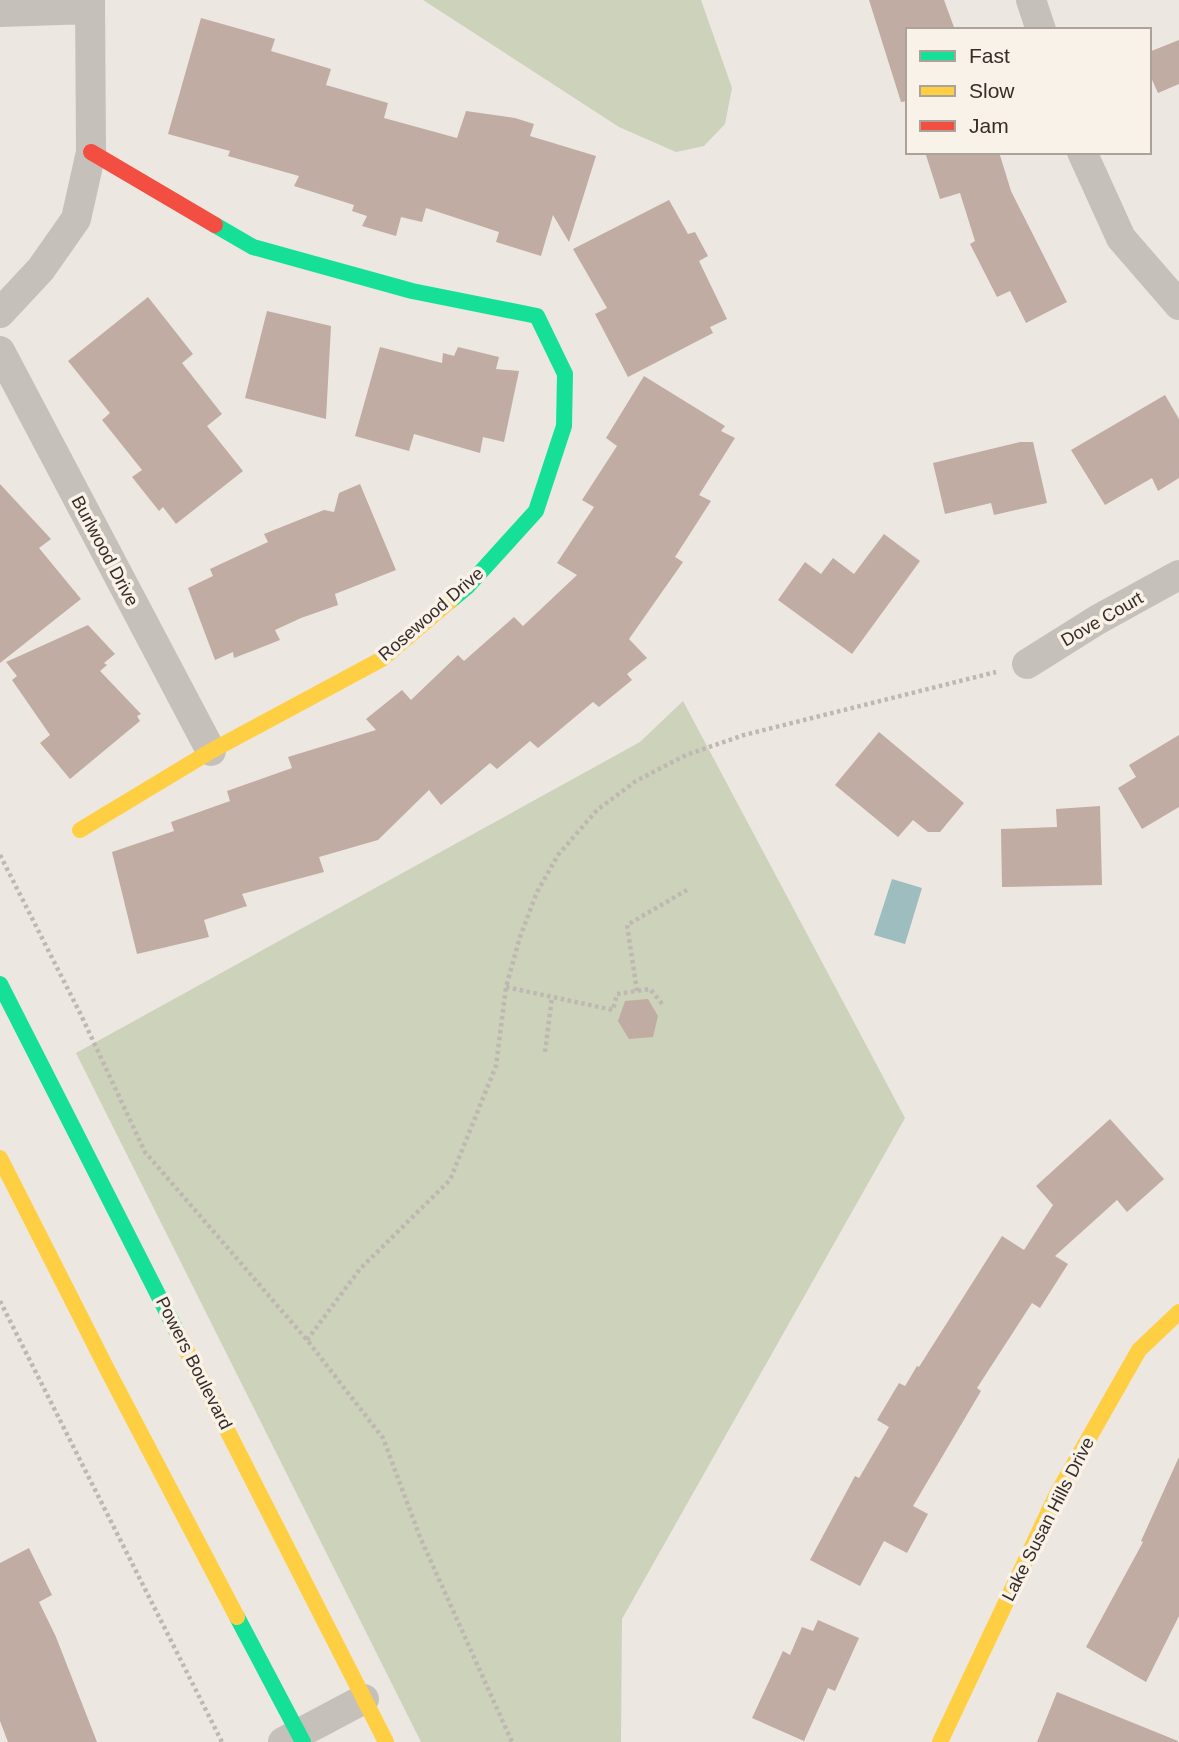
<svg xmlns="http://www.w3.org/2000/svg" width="1179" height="1742" font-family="Helvetica,sans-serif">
  <rect width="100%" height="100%" fill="#ede7e1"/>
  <!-- green -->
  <path fill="#cdd2bb" d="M 423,0 L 701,0 L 732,88 L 725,124 L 704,146 L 676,152 L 619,127 Z
    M 683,701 L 905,1118 L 622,1619 L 621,1742 L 421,1742 L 76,1053 L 640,742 Z"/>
  <!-- water -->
  <path fill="#9dbdbe" d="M 892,879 L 922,888 L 905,944 L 874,935 Z"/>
  <!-- building -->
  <path fill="#c0aca2" d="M 869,0 L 944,0 L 955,30 L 908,30 L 908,101 L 901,102 Z
    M 201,18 L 275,39 L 271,51 L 331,69 L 326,85 L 388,103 L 384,118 L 457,138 L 466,111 L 515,118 L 534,124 L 530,136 L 596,156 L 569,242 L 553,215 L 541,256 L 496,242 L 499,232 L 426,208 L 422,222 L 401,217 L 396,236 L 362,226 L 367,216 L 352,211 L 354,205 L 294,186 L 299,176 L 228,156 L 230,151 L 168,134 Z
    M 1179,40 L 1179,84 L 1158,93 L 1149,73 L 1149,52 Z
    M 925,152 L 999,152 L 1011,191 L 1067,302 L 1026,323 L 1010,291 L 997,297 L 970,244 L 975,241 L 960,193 L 940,199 Z
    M 669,200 L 688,234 L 695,232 L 708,256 L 699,261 L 727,319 L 710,327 L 713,333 L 628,377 L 595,314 L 607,308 L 573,249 Z
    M 148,297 L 193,354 L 182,363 L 222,414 L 207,426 L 243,471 L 176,524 L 163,507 L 159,511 L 132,477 L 142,470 L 102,420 L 110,413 L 68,361 Z
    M 267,311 L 331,326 L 326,419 L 245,398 Z
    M 380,347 L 442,363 L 443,353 L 454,356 L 458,347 L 499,357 L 496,369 L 519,371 L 504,442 L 483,437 L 480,453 L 414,434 L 409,451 L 355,436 Z
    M 644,376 L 725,426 L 721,431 L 735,438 L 699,495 L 711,501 L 675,557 L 683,562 L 629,639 L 647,658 L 627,674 L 632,680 L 599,707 L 593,702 L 538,748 L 530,741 L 497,769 L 490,763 L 441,805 L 429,790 L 378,840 L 319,857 L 324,872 L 242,894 L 247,906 L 204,920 L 209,937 L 137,954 L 112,852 L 174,831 L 171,822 L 230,801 L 227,791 L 292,768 L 288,757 L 376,730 L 366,719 L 402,690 L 411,700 L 458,655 L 464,661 L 514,617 L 523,626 L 577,575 L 557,563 L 594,507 L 582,500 L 617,446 L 606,438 Z
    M 1165,395 L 1179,419 L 1179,478 L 1158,491 L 1152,478 L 1105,505 L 1071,450 Z
    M 1020,442 L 1033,442 L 1047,503 L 994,515 L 991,503 L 945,514 L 933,463 Z
    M 0,484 L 51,539 L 39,548 L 81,599 L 0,663 Z
    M 360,484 L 396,570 L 335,594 L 338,605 L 301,618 L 275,630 L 280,640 L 234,658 L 233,652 L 215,660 L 188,588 L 213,576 L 210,569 L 268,542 L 264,534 L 324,510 L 334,512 L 339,493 Z
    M 884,534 L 920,561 L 852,654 L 778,600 L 805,562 L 821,574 L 833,558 L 854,574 Z
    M 88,625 L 115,654 L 104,663 L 107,665 L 100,671 L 141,714 L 137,716 L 140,721 L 70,779 L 40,743 L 50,735 L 12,680 L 17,676 L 6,662 Z
    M 879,732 L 964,803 L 940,832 L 928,832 L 913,820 L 898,837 L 835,785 Z
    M 1179,735 L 1179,807 L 1142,829 L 1118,788 L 1136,777 L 1129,765 Z
    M 1100,806 L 1102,885 L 1002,887 L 1001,829 L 1057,827 L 1056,809 Z
    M 648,999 L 658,1016 L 653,1037 L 629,1039 L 618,1021 L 625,1001 Z
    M 1110,1119 L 1164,1179 L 1127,1212 L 1117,1200 L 1055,1256 L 1068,1264 L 1040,1308 L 1032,1303 L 977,1388 L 981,1391 L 913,1506 L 928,1514 L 907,1553 L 884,1541 L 860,1586 L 810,1560 L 855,1476 L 859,1478 L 889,1427 L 877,1420 L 899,1383 L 905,1386 L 917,1366 L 919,1367 L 1002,1236 L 1024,1250 L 1053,1205 L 1036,1186 Z
    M 1179,1457 L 1179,1616 L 1146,1682 L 1086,1647 L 1143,1542 L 1141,1541 Z
    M 29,1548 L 52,1595 L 39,1602 L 56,1637 L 97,1742 L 8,1742 L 0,1721 L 0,1563 Z
    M 818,1620 L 859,1638 L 835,1691 L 828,1688 L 804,1741 L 752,1718 L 783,1651 L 790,1655 L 802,1627 L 813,1631 Z
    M 1057,1692 L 1178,1741 L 1178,1742 L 1037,1742 Z"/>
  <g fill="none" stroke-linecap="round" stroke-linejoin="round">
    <!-- path -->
    <path stroke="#bfb8b2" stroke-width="4.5" stroke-dasharray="3.5 3.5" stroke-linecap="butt" d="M 0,855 L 81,1015 L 145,1152 L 307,1340 L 383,1438 L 420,1537 L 512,1742
      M 506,987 L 613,1010 L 617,994 L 650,989 L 664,1006
      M 637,991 L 627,925 L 687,890
      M 545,1052 L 552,997
      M 0,1301 L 222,1742
      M 307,1340 L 360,1269 L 450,1180 L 496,1066 L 506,987 L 520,937 L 537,892 L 558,855 L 597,810 L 636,781 L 686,755 L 744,735 L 996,672"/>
    <!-- street -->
    <path stroke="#c6c0ba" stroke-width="30" d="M 1031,0 L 1041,30
      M 0,12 L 90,9
      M 1082,152 L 1121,238 L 1179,305
      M 0,313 L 41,269 L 76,219 L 91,152 L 90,0
      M 0,351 L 211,751
      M 1027,664 L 1097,620 L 1179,575
      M 283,1742 L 364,1699"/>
    <!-- fast -->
    <path stroke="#16e098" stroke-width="16" d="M 215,225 L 253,247 L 412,291 L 537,316 L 565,374 L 564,426 L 536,511 L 468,586 L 450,601
      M 0,984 L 177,1332
      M 237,1617 L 303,1742"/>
    <!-- slow -->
    <path stroke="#ffcf43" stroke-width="16" d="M 80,830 L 211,751 L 382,659 L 450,601
      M 0,1158 L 109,1373 L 237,1617
      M 177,1332 L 386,1742
      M 940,1742 L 1057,1494 L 1139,1350 L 1179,1312"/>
    <!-- jam -->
    <path stroke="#f24e42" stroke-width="16" d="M 91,152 L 215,225"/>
  </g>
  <g text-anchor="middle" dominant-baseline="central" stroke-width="7" stroke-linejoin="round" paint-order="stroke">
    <!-- street labels -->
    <g font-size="18" fill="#362d28" stroke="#f9f2e8">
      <text transform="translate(105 551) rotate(62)">Burlwood Drive</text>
      <text transform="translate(431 614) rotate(-41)">Rosewood Drive</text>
      <text transform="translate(1102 619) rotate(-30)">Dove Court</text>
      <text transform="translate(194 1363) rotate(63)">Powers Boulevard</text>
      <text transform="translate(1048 1519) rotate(-63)">Lake Susan Hills Drive</text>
    </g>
  </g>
  <!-- legend -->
  <rect x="906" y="28" width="245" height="126" fill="#f9f2e8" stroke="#aba39b" stroke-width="2"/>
  <rect x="920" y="51" width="35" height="10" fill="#16e098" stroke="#aba39b" stroke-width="2"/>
  <text x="969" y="63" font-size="21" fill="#362d28">Fast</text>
  <rect x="920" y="86" width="35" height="10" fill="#ffcf43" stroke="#aba39b" stroke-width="2"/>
  <text x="969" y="98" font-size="21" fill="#362d28">Slow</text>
  <rect x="920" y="121" width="35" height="10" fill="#f24e42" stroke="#aba39b" stroke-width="2"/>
  <text x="969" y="133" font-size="21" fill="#362d28">Jam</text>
</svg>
